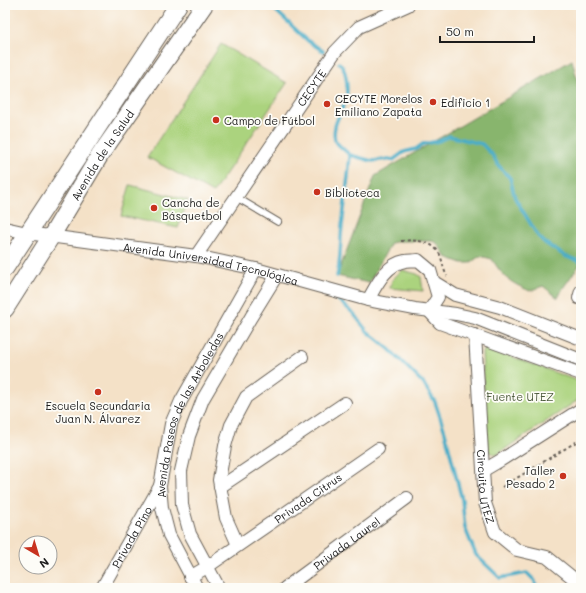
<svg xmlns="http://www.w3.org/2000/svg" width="586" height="593" font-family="Mali,sans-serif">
  <rect width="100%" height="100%" fill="#fdfcf7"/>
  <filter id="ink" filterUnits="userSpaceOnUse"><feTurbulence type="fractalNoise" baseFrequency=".025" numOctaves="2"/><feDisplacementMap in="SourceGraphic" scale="8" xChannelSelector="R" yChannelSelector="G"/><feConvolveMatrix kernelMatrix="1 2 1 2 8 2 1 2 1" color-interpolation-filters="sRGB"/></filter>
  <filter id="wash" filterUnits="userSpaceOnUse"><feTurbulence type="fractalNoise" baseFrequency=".012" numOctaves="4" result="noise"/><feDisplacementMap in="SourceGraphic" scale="16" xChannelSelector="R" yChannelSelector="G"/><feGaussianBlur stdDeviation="0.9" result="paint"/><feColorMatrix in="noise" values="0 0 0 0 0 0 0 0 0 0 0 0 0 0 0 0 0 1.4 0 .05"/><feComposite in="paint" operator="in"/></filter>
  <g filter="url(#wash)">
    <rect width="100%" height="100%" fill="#f4e1c7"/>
    <!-- green -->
    <path fill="#abd37e" stroke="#64784d" d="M 221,44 L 287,83 L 213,193 L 147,157 Z
      M 130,185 L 188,200 L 178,228 L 121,216 Z
      M 402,270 L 417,274 L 421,277 L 423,291 L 390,288 L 392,280 Z
      M 488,348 L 581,382 L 581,398 L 496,455 L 487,451 L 482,352 Z"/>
    <!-- forest -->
    <path fill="#88b56d" stroke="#526844" d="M 572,60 L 581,94 L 581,263 L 563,288 L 558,298 L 543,286 L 530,291 C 509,282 504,278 492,259 L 480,256 L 470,263 L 462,263 L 446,257 L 437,243 L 432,241 L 401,241 L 391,243 L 369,283 L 337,276 L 375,176 Z"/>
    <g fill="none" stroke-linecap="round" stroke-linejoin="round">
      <!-- stream -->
      <path stroke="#49adc8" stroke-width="3.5" d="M 272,5 L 274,9 L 308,41 L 323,51
        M 350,155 L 372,161 L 389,159 L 393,160 L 404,152 L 416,149 L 423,144 L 439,141 L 449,136 L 482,144 L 493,156 L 498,165 L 510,178 L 515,198 L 538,236 L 545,243 L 565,256 L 581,262
        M 337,276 C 341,259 340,243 342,226 C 345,202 348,180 350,155 C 346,151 337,145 335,140 C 331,124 343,112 346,98 C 348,90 347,67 339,63
        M 337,299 L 353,313 L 367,331 L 389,349 L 423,383 L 435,402 L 445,432 L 462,500 L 465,528 L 476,555 L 500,578 L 527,573 L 535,581 L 536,588"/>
    </g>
  </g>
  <g filter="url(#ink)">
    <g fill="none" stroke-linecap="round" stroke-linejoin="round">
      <defs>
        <path id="lane" d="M 236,197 L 278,222"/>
        <g id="street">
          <path id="s1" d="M 5,228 L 27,233 L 196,256 L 256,269 L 368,300 L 415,309 L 456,314 L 475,318 L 581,360"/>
          <path id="s2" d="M 196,256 L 335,52 L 359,27 L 408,5"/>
          <path d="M 434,282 L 455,295 L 500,307 L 581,339"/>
          <path d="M 579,298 L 581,291"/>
          <path d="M 368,300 C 376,286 386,264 405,261 C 409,260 413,261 418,260 L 430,270 L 438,297 L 429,311"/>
          <path d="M 429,311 L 440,323 L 581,374"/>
          <path id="s3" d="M 475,335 L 485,503 L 495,532 L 517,550 L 547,557 L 573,578 L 581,588"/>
          <path d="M 484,470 L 501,460 L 581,409"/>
          <path d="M 220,487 L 345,403"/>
          <path d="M 238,545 L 226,518 L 219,480 L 225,446 L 231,425 L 246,397 L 302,357"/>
          <path id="s4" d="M 190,577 L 207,567 L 378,449"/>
          <path id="s5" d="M 102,588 L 160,486"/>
          <path id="s6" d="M 197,588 L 169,535 L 162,508 L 160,486 L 171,424 L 181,401 L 256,269"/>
          <path d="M 219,588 L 190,534 L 182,505 L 181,471 L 189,436 L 203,399 L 251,317 L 277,275"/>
          <path id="s7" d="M 285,588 L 407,498"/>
        </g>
        <g id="secondary">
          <path d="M 5,268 L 178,5"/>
          <path id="s8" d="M 5,309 L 52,235 L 100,155 L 204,5"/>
        </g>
      </defs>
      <!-- lane casing -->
      <use href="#lane" stroke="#686158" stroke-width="8"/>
      <!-- street casing -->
      <use href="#street" stroke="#686158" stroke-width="14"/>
      <!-- secondary casing -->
      <use href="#secondary" stroke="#686158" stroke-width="19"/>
      <!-- path -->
      <path stroke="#686158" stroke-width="2" stroke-dasharray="3 3" stroke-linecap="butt" d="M 401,241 C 415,239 434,241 440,255 C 443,262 443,269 447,276
        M 502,487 L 581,439"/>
      <!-- lane -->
      <use href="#lane" stroke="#fff" stroke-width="6"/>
      <!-- street -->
      <use href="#street" stroke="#fff" stroke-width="12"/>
      <!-- secondary -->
      <use href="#secondary" stroke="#fff" stroke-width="17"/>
    </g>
  </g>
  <!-- markers -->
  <g fill="#c8321e" stroke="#fdfcf7" stroke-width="1.5">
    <circle cx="433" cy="102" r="4"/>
    <circle cx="327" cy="104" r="4"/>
    <circle cx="216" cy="120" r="4"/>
    <circle cx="317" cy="192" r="4"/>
    <circle cx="154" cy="208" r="4"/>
    <circle cx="98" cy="392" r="4"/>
    <circle cx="563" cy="476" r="4"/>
  </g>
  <g text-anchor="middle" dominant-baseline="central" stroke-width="3.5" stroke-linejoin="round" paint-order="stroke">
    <!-- street labels -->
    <g font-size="11" fill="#1c1c1c" stroke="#fdfcf7">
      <text stroke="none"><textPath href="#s2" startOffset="204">CECYTE</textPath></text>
      <text stroke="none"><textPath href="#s8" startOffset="182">Avenida de la Salud</textPath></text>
      <text stroke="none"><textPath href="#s1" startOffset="209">Avenida Universidad Tecnológica</textPath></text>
      <text stroke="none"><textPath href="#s6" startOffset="187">Avenida Paseos de las Arboledas</textPath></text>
      <text stroke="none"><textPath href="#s3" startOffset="152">Circuito UTEZ</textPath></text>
      <text stroke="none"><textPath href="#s4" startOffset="142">Privada Citrus</textPath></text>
      <text stroke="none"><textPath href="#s5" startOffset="59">Privada Pino</textPath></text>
      <text stroke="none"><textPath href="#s7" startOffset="76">Privada Laurel</textPath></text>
    </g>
    <!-- poi labels -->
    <g font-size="11" fill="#1c1c1c" stroke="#fdfcf7" text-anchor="start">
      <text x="335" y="98">CECYTE Morelos<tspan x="335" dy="13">Emiliano Zapata</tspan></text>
      <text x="441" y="102">Edificio 1</text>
      <text x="224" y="120">Campo de Fútbol</text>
      <text x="325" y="192">Biblioteca</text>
      <text x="162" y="202">Cancha de<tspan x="162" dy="13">Básquetbol</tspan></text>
      <text x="98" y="405" text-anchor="middle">Escuela Secundaria<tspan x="98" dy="13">Juan N. Álvarez</tspan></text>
      <text x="555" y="470" text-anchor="end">Taller<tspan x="555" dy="13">Pesado 2</tspan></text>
    </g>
    <!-- park labels -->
    <g font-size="11" fill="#4e5c3e" stroke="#fdfcf7">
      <text x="520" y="396">Fuente UTEZ</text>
    </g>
  </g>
  <!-- margin -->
  <rect width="586" height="593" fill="none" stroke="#fdfcf7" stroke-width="20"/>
  <!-- north arrow -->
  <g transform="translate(38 555) rotate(142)"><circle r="19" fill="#fdfcf7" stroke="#a3a29f"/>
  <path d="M0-3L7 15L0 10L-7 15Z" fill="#c8321e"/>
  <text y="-6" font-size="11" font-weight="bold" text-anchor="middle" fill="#1c1c1c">N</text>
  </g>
  <!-- scale -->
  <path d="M440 36v6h94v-6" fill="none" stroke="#1c1c1c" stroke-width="2"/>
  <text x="446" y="36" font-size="12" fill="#1c1c1c" stroke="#fdfcf7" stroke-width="3" paint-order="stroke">50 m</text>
</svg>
